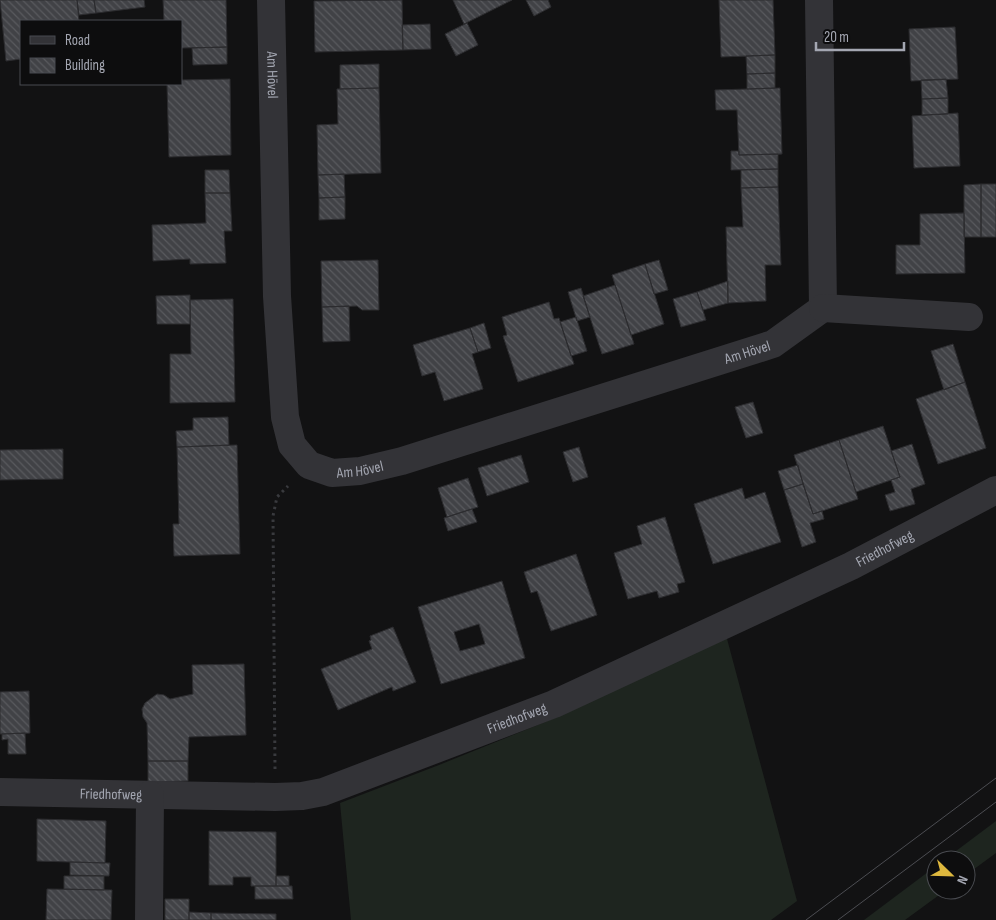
<svg xmlns="http://www.w3.org/2000/svg" width="996" height="920" font-family="'Sofia Sans Condensed',sans-serif">
  <defs>
    <pattern id="building-back-hatch" width="6" height="6" patternUnits="userSpaceOnUse" patternTransform="scale(1.25)"><rect width="6" height="6" fill="#414246"/><path d="M-1 5l2 2M0 0l6 6M5-1l2 2" fill="none" stroke="#595a5e"/></pattern>
  </defs>
  <rect width="100%" height="100%" fill="#121213"/>
  <!-- grass -->
  <path fill="#1e251f" d="M 726,635 L 797,901 L 771,920 L 351,920 L 340,803 L 439,765 L 560,716 Z
    M 996,821 L 996,853 L 966,875 L 966,860 L 944,860 Z
    M 936,866 L 936,890 L 946,890 L 905,920 L 864,920 Z"/>
  <!-- building -->
  <path fill="url(#building-back-hatch)" stroke="#2c2c2f" fill-rule="evenodd" d="M 0,0 L 77,0 L 79,21 L 21,21 L 21,59 L 6,61 Z
    M 77,0 L 94,0 L 96,13 L 79,15 Z
    M 94,0 L 144,0 L 145,7 L 96,13 Z
    M 163,0 L 226,0 L 227,47 L 181,48 L 181,21 L 164,21 Z
    M 402,0 L 403,50 L 315,52 L 314,1 Z
    M 453,0 L 512,0 L 464,24 Z
    M 526,0 L 548,0 L 551,7 L 534,16 Z
    M 719,0 L 773,0 L 775,55 L 721,57 Z
    M 467,23 L 478,45 L 456,56 L 445,34 Z
    M 430,24 L 431,49 L 403,50 L 402,25 Z
    M 955,27 L 958,79 L 911,81 L 909,29 Z
    M 227,47 L 227,64 L 193,65 L 192,48 Z
    M 775,55 L 775,73 L 747,74 L 746,56 Z
    M 379,64 L 379,88 L 340,89 L 340,65 Z
    M 775,73 L 775,88 L 747,89 L 747,74 Z
    M 230,79 L 231,155 L 169,157 L 167,84 L 181,84 L 181,80 Z
    M 946,79 L 948,98 L 922,99 L 921,80 Z
    M 379,88 L 381,173 L 318,175 L 317,125 L 338,124 L 337,89 Z
    M 780,88 L 782,154 L 739,155 L 737,110 L 716,110 L 715,90 Z
    M 948,98 L 948,114 L 922,115 L 922,99 Z
    M 958,113 L 960,166 L 914,168 L 912,116 Z
    M 731,151 L 739,151 L 739,155 L 778,154 L 778,169 L 731,170 Z
    M 778,169 L 778,187 L 741,188 L 741,170 Z
    M 205,170 L 229,170 L 230,193 L 205,193 Z
    M 344,174 L 345,197 L 319,198 L 318,175 Z
    M 981,184 L 996,184 L 996,237 L 981,237 Z
    M 981,184 L 981,237 L 964,237 L 964,185 Z
    M 778,187 L 781,265 L 765,265 L 766,301 L 728,303 L 726,227 L 743,227 L 741,188 Z
    M 205,193 L 230,193 L 232,231 L 224,231 L 226,263 L 190,264 L 190,259 L 153,261 L 152,225 L 206,223 Z
    M 345,197 L 345,219 L 319,220 L 319,198 Z
    M 964,213 L 965,273 L 896,274 L 896,245 L 920,245 L 920,214 Z
    M 378,260 L 379,310 L 362,310 L 357,306 L 322,307 L 321,261 Z
    M 659,260 L 668,290 L 654,294 L 645,264 Z
    M 645,264 L 664,324 L 631,335 L 612,275 Z
    M 728,281 L 728,303 L 703,310 L 697,292 Z
    M 615,285 L 634,344 L 602,354 L 583,296 Z
    M 581,288 L 590,317 L 577,321 L 568,292 Z
    M 697,292 L 706,320 L 681,327 L 673,299 Z
    M 190,295 L 190,324 L 157,324 L 156,296 Z
    M 233,299 L 235,402 L 170,403 L 170,354 L 191,354 L 190,300 Z
    M 549,302 L 554,319 L 559,318 L 574,364 L 518,382 L 503,336 L 507,335 L 502,317 Z
    M 349,306 L 350,341 L 323,342 L 322,307 Z
    M 576,317 L 587,351 L 571,356 L 560,322 Z
    M 484,323 L 491,348 L 478,352 L 470,328 Z
    M 470,328 L 478,352 L 472,354 L 483,389 L 444,401 L 435,372 L 422,376 L 413,345 Z
    M 953,344 L 965,382 L 944,390 L 931,351 Z
    M 965,382 L 986,448 L 938,464 L 916,399 Z
    M 753,402 L 763,433 L 746,438 L 735,407 Z
    M 228,417 L 229,445 L 177,447 L 176,431 L 193,430 L 193,418 Z
    M 883,426 L 900,477 L 856,492 L 839,440 Z
    M 839,440 L 858,499 L 813,514 L 794,455 Z
    M 912,444 L 925,484 L 911,489 L 915,504 L 890,511 L 885,495 L 895,492 L 891,480 L 900,477 L 891,451 Z
    M 237,445 L 240,554 L 174,556 L 173,524 L 179,524 L 177,447 Z
    M 579,447 L 588,477 L 573,482 L 563,452 Z
    M 63,449 L 63,479 L 0,480 L 0,450 Z
    M 521,455 L 529,482 L 487,496 L 478,468 Z
    M 798,465 L 803,484 L 784,490 L 778,471 Z
    M 468,478 L 478,507 L 447,517 L 438,488 Z
    M 803,484 L 813,514 L 822,511 L 824,519 L 810,523 L 816,542 L 802,547 L 784,490 Z
    M 742,488 L 745,499 L 765,492 L 781,542 L 713,564 L 694,504 Z
    M 472,509 L 477,522 L 448,531 L 444,518 Z
    M 665,517 L 685,582 L 677,584 L 679,592 L 659,598 L 657,591 L 628,599 L 614,553 L 642,544 L 637,526 Z
    M 576,554 L 597,615 L 551,631 L 537,591 L 531,593 L 524,572 Z
    M 502,581 L 525,658 L 441,684 L 418,607 ZM 479,624 L 485,644 L 460,651 L 454,632 Z
    M 393,627 L 416,682 L 393,691 L 392,687 L 338,710 L 321,669 L 372,649 L 369,641 L 371,640 L 370,636 Z
    M 244,664 L 246,735 L 189,737 L 188,761 L 148,761 L 147,723 L 143,717 L 142,709 L 145,703 L 157,694 L 164,695 L 170,699 L 193,694 L 192,665 Z
    M 29,691 L 30,733 L 0,734 L 0,692 Z
    M 25,733 L 26,754 L 8,754 L 8,739 L 2,740 L 2,734 Z
    M 148,761 L 188,761 L 188,781 L 148,782 Z
    M 37,819 L 106,821 L 105,863 L 37,861 Z
    M 209,831 L 276,832 L 276,886 L 251,886 L 251,877 L 233,877 L 233,885 L 209,885 Z
    M 70,862 L 110,863 L 109,876 L 70,875 Z
    M 64,876 L 104,876 L 104,890 L 64,889 Z
    M 276,876 L 289,876 L 289,886 L 276,886 Z
    M 255,886 L 292,886 L 293,899 L 255,899 Z
    M 47,889 L 112,890 L 111,920 L 46,920 Z
    M 165,899 L 189,899 L 189,920 L 165,920 Z
    M 189,912 L 211,913 L 211,920 L 189,920 Z
    M 211,913 L 276,914 L 276,920 L 211,920 Z"/>
  <g fill="none" stroke-linecap="round" stroke-linejoin="round">
    <!-- path -->
    <path stroke="#393a3e" stroke-width="3" stroke-dasharray="2.5 4" stroke-linecap="butt" d="M 275,769 L 273,516 L 277,497 L 288,486"/>
    <!-- minor -->
    <g stroke="#333337" stroke-width="28">
      <path id="s1" d="M 271,0 L 277,296 L 285,417 L 292,445 L 309,465 L 332,473 L 360,471 L 402,461 L 773,344 L 823,308 L 819,0"/>
      <path d="M 823,308 L 969,317"/>
      <path id="s2" d="M 0,792 L 275,797 L 302,796 L 323,792 L 554,704 L 851,566 L 996,490"/>
      <path d="M 149,920 L 150,795"/>
    </g>
    <!-- tram -->
    <path stroke="#4c4d52" stroke-width="1" d="M 806,920 L 996,778
      M 838,920 L 996,802"/>
  </g>
  <g text-anchor="middle" dominant-baseline="central" stroke-width="4" stroke-linejoin="round" paint-order="stroke">
    <!-- street labels -->
    <g font-size="15" fill="#a4a7b2" stroke="#0d0d0e">
      <text stroke="none"><textPath href="#s1" startOffset="75">Am Hövel</textPath></text>
      <text stroke="none"><textPath href="#s1" startOffset="930">Am Hövel</textPath></text>
      <text stroke="none"><textPath href="#s1" startOffset="525">Am Hövel</textPath></text>
      <text stroke="none"><textPath href="#s2" startOffset="936">Friedhofweg</textPath></text>
      <text stroke="none"><textPath href="#s2" startOffset="531">Friedhofweg</textPath></text>
      <text stroke="none"><textPath href="#s2" startOffset="111">Friedhofweg</textPath></text>
    </g>
  </g>
  <!-- legend -->
  <rect x="20" y="20" width="162" height="65" fill="#0d0d0e" stroke="#494b50"/>
  <rect x="30" y="36" width="25" height="8" fill="#333337" stroke="#494b50"/>
  <text x="65" y="45" font-size="15" fill="#a4a7b2">Road</text>
  <rect x="30" y="58" width="25" height="15" fill="url(#building-back-hatch)" stroke="#494b50"/>
  <text x="65" y="70" font-size="15" fill="#a4a7b2">Building</text>
  <!-- north arrow -->
  <g transform="translate(951 875) rotate(113)"><circle r="24" fill="#0d0d0e" stroke="#494b50"/>
  <path d="M0-4L9 19L0 12L-9 19Z" fill="#deb83e"/>
  <text y="-8" font-size="14" font-weight="bold" text-anchor="middle" fill="#a4a7b2">N</text>
  </g>
  <!-- scale -->
  <path d="M816 42v8h88v-8" fill="none" stroke="#a4a7b2" stroke-width="2.5"/>
  <text x="824" y="42" font-size="15" fill="#a4a7b2" stroke="#0d0d0e" stroke-width="4" paint-order="stroke">20 m</text>
</svg>
